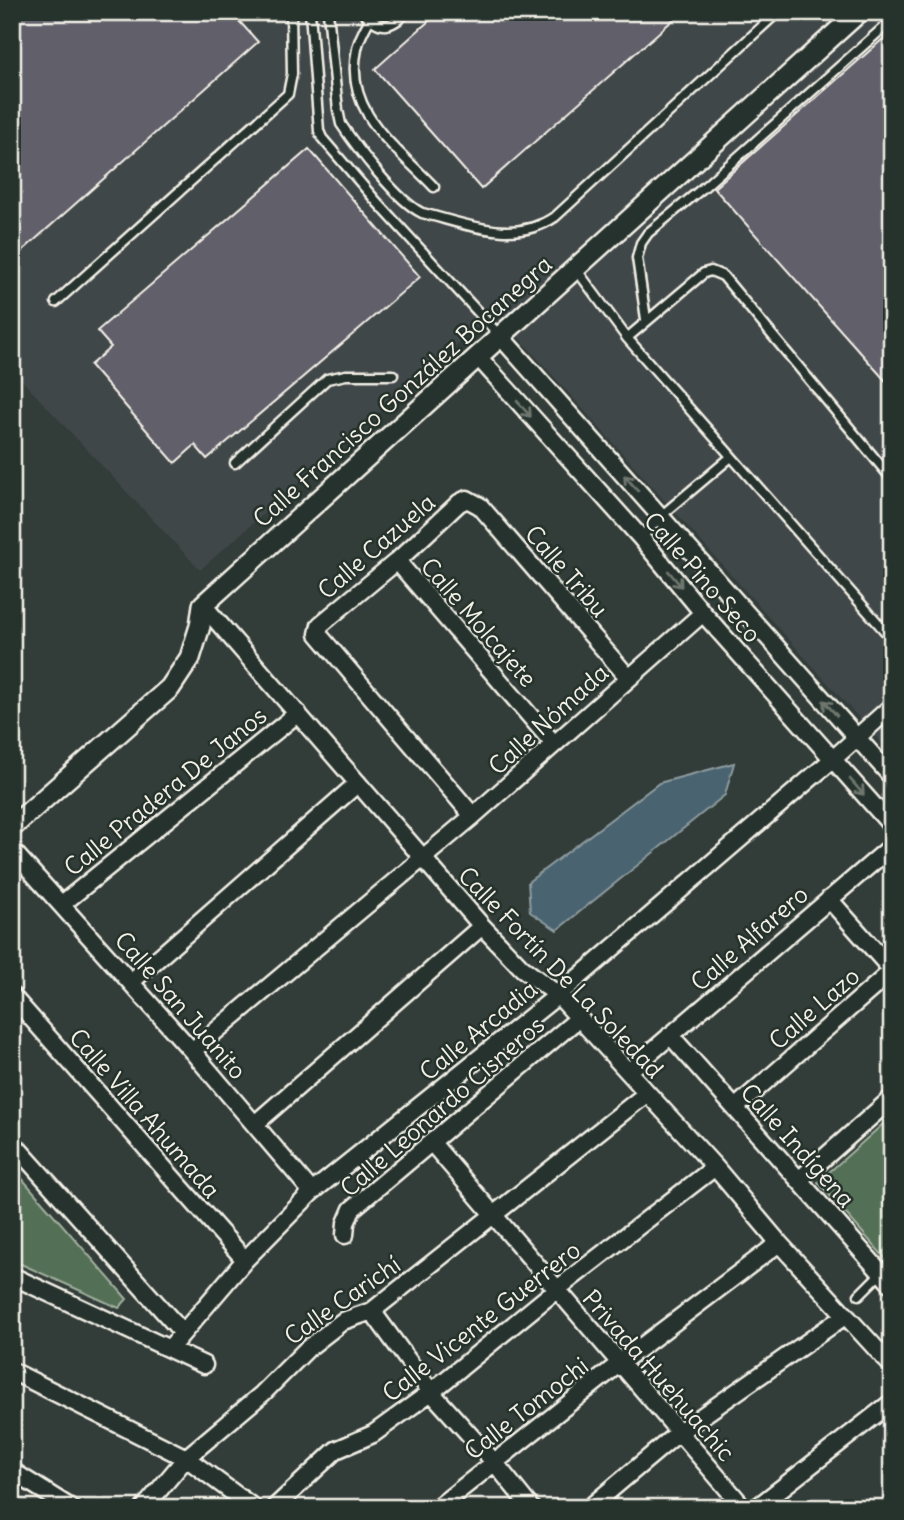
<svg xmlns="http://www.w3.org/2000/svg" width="904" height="1520" font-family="Delius,sans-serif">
  <rect width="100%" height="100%" fill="#323c39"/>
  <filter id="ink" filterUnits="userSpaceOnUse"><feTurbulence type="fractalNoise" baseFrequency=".0143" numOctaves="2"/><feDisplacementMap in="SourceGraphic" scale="14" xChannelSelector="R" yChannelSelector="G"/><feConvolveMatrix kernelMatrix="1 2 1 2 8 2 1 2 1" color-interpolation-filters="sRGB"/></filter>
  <g filter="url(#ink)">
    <!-- built -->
    <path fill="#404648" d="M 12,12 L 892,12 L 892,755 L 495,311 L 200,570 L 12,370 Z"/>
    <!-- green -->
    <path fill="#526f56" stroke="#a3b09f" stroke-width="2" d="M 892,1116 L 892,1266 L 818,1182 Z
      M 12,1167 L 127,1299 L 119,1308 L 12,1260 Z"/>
    <!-- water -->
    <path fill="#4a636f" stroke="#8e9c9f" stroke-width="2" d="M 734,763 L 725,795 L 557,930 L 530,912 L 528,882 L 659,783 Z"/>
    <!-- building -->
    <path fill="#615f6b" stroke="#f4f1e8" stroke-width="2" d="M 12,12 L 231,12 L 258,42 L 12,260 Z
      M 439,12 L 682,12 L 481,189 L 375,69 Z
      M 892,31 L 892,388 L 714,188 Z
      M 309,149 L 420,277 L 207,459 L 195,445 L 175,463 L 90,365 L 111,347 L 97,331 Z"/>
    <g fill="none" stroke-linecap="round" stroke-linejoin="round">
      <defs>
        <path id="service" d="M 310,12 L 319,131 L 322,138 L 377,202 L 499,335
          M 328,12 L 338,110 L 341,124 C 357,148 397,201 422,213 C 467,224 513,245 555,217 L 778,12
          M 362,12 C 381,29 388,30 407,12
          M 370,19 C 365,28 359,38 357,49 C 343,112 396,147 434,187
          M 576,269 L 627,338 L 892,639
          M 56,302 L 288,94 L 292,74 L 291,12
          M 646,319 L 637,258 L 641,243 L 648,233 L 704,187 L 892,20
          M 627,338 L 704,273 L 711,271 L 723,276 L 892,479
          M 235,463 L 327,379 L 346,375 L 393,375
          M 641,538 L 661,516 L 731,457
          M 859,1295 L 881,1273"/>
        <path id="minor" d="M 501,337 L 892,777
          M 479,358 L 641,538 L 703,613 L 892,826
          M 397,561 L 554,744
          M 203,605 L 482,926 L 522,968 L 558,995 L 579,1018 L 715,1167 L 779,1243 L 892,1366
          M 473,816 L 318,634 L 320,625 L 397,561 L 459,503 L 467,499 L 480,506 L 628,677
          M 12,850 L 192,1051 L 312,1192
          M 829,899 L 892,970
          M 62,904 L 298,713
          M 131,982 L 358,783
          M 12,996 L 245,1260
          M 670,1035 L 892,1285
          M 192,1051 L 473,816 L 703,613
          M 636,1065 L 892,846
          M 735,1108 L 892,971
          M 255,1124 L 482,926
          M 12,1142 L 182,1332
          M 432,1143 L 744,1508
          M 799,1180 L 892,1098
          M 345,1235 L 346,1223 L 352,1209 L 579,1018
          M 12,1276 L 204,1365
          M 372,1311 L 431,1392 L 495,1463 L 531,1508
          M 170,1348 L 245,1260 L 312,1192 L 558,995 L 833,759 L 892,706
          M 12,1371 L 186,1458 L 254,1508
          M 12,1471 L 71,1508
          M 144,1508 L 186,1458 L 262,1394 L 307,1349 L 343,1321 L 372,1311 L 646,1094
          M 274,1508 L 336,1450 L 373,1434 L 431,1392 L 556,1290 L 715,1167
          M 437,1508 L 620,1363 L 779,1243
          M 589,1508 L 678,1433 L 846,1315
          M 756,1508 L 892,1402"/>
        <path id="tertiary" d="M 12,827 L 170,688 L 190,658 L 200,626 L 203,605 L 859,12"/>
      </defs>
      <!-- service casing -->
      <use href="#service" stroke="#f4f1e8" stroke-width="13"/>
      <!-- minor casing -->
      <use href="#minor" stroke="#f4f1e8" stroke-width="21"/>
      <!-- tertiary casing -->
      <use href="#tertiary" stroke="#f4f1e8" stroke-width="24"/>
      <!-- service -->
      <use href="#service" stroke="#26332d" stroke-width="8"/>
      <!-- minor -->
      <use href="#minor" stroke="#26332d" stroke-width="16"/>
      <!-- tertiary -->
      <use href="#tertiary" stroke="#26332d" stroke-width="19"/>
    </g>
    <!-- one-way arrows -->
    <defs><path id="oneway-shaft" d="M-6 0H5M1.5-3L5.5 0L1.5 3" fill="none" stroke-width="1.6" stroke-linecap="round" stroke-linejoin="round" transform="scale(1.75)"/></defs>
    <g stroke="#6e766e">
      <use href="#oneway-shaft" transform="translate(524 409) rotate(49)"/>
      <use href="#oneway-shaft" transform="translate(631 483) rotate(-132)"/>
      <use href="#oneway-shaft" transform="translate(675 579) rotate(50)"/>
      <use href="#oneway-shaft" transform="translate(830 708) rotate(-132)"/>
      <use href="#oneway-shaft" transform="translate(857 787) rotate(49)"/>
    </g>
  </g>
  <g text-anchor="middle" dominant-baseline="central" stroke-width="5" stroke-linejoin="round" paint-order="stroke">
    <!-- street labels -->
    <g font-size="24" fill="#f4f1e8" stroke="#26332d">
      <text transform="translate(402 391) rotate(-42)">Calle Francisco González Bocanegra</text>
      <text transform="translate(376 546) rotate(-41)">Calle Cazuela</text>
      <text transform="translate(567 571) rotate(49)">Calle Tribu</text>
      <text transform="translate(703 577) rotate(49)">Calle Pino Seco</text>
      <text transform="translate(479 622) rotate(49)">Calle Molcajete</text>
      <text transform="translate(548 719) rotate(-42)">Calle Nómada</text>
      <text transform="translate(165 791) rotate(-39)">Calle Pradera De Janos</text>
      <text transform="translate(749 938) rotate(-41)">Calle Alfarero</text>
      <text transform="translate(561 972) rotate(46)">Calle Fortín De La Soledad</text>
      <text transform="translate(181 1005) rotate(49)">Calle San Juanito</text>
      <text transform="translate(814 1008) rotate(-41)">Calle Lazo</text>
      <text transform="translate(478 1030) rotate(-39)">Calle Arcadia</text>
      <text transform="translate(442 1106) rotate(-41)">Calle Leonardo Cisneros</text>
      <text transform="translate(145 1113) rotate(49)">Calle Villa Ahumada</text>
      <text transform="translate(798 1145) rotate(48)">Calle Indígena</text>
      <text transform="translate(342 1300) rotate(-35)">Calle Carichí</text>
      <text transform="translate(481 1321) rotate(-38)">Calle Vicente Guerrero</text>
      <text transform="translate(659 1375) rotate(49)">Privada Huehuachic</text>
      <text transform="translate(526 1408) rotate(-38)">Calle Tomochi</text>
    </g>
  </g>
  <!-- margin -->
  <rect width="904" height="1520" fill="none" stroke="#26332d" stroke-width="42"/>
  <rect x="21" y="21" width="862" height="1478" fill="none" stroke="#f4f1e8" stroke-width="2.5" filter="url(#ink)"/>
</svg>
